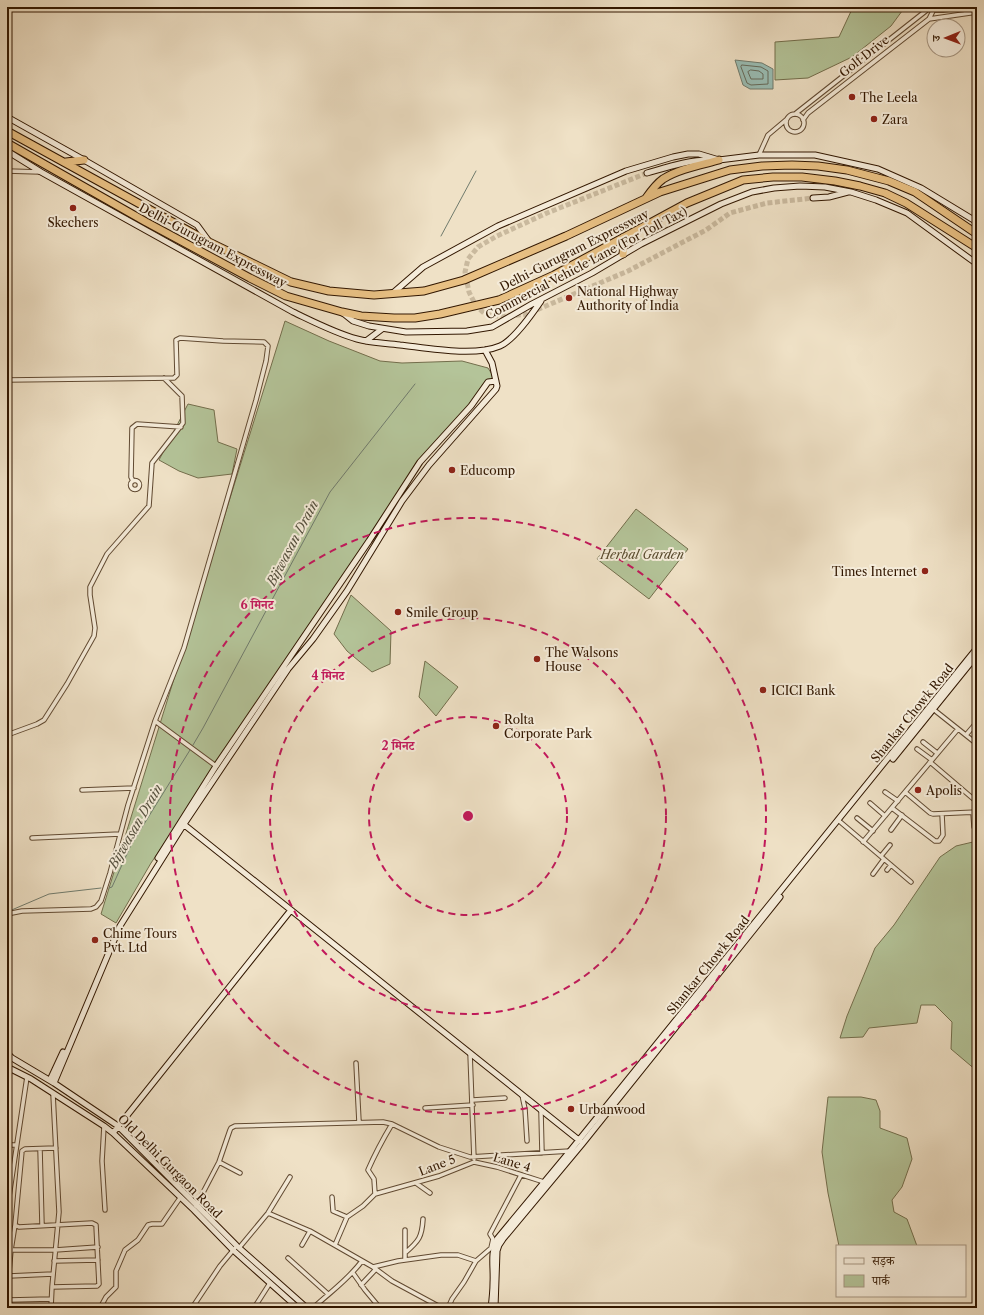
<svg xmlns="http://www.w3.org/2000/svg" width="984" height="1315" font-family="'Libre Caslon Text','Noto Serif Devanagari',serif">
  <rect width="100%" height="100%" fill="#efe1c6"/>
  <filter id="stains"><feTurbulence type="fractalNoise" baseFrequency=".005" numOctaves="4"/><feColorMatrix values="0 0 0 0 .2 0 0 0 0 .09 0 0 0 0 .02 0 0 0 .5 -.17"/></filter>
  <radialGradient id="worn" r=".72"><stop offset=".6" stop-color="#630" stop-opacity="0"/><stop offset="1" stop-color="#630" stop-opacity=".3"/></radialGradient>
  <!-- green -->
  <path fill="#b4c499" stroke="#736e4c" d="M 853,7 L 905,7 L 891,26 L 852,57 L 808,78 L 775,80 L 775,42 L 839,37 Z
    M 285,321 L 329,341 L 380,361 L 402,363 L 462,361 L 488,368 L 495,379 L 413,474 L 371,543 L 289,660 L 151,863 L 116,923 L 101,914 Z
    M 188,404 L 214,410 L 218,442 L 237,449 L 232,474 L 198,478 L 179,471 L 159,460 Z
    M 636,509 L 688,549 L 649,599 L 597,559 Z
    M 351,595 L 391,631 L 390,664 L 372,672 L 347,651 L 334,634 Z
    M 425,661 L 458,687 L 436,716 L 419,697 Z
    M 977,841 L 977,1071 L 951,1049 L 952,1022 L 935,1005 L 921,1005 L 917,1023 L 869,1028 L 863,1037 L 840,1038 L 847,1016 L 875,948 L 894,925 L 940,857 L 956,846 Z
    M 828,1097 L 861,1097 L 876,1100 L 880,1111 L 880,1128 L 907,1138 L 912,1159 L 902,1187 L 892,1200 L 894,1212 L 907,1219 L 917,1246 L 839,1246 L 828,1193 L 822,1152 Z"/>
  <!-- water -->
  <path fill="#9abeb5" stroke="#707b6d" d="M 735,60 L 762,63 L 773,69 L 773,89 L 750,89 L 743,85 Z"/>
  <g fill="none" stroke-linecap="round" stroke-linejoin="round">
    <!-- shore -->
    <path stroke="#666a5a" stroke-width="1" d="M 742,65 L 761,67 L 768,71 L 768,84 L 751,85 L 747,83 L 741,67 Z
      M 751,70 L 759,71 L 763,74 L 763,79 L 751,79 L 748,72 Z"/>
    <!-- stream -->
    <path stroke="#707b6d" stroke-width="1" d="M 441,236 L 476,171
      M 193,745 L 203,728 L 330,492 L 415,384
      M 109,888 L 112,887 L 131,845 L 190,750
      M 7,912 L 49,894 L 101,888"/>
    <!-- secondary-tunnel -->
    <path stroke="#c9b99e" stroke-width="5" stroke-dasharray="5 2.5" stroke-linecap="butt" d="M 647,173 L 547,213 L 497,236 L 478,247 L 468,259 L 465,272 L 469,292 L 476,306 L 484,313 L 493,316 L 509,316 L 527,314 L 628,271 L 706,230 L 730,213 L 767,203 L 813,198"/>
    <defs>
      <path id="street" d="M 932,10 L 943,10 L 965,7
        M 929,19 L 977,12
        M 795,114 L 927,10 L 928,7
        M786 123a9 9 0 1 1 18 0a9 9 0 1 1-18 0Z
        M 803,120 L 808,113 L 929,19 L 935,7
        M 759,155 L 768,135 L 787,119
        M 7,171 L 40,172
        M 7,380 L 174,378 L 177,375 L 176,340 L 180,338 L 223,341 L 264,342 L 268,346 L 266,361 L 256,400 L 184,648 L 155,721 L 128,805 L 110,873 L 101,901 L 96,907 L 91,909 L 22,911 L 7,914
        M130.5 485a4.5 4.5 0 1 1 9 0a4.5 4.5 0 1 1-9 0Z
        M 133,481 L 131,477 L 132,428 L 137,424 L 181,427
        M 933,709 L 977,744
        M 155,721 L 216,766
        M 7,735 L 37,724 L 44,720 L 67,684 L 94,636 L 95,628 L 90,595 L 90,587 L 107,554 L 149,506 L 152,463 L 183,423 L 182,396 L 164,378
        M 966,735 L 977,722
        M 923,742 L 937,753
        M 917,749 L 932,760
        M 930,762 L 977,802
        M 82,790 L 134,788
        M 885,792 L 898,801
        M 905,792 L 930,813 L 933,814 L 977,812
        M 870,803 L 885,816
        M 892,808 L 935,841 L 939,841 L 943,835 L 942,814
        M 973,813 L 974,827
        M 857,818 L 873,831
        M 838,820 L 911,882
        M 891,830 L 902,815
        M 32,838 L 120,834
        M 863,842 L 958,729
        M 881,856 L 890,845
        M 887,870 L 891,865
        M 873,874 L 884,859
        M 470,1053 L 474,1159
        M 356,1063 L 359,1122
        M 522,1095 L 525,1109 L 527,1141
        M 473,1100 L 505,1098
        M 425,1108 L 473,1105
        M 540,1109 L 541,1112 L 542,1153
        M 104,1126 L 102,1161 L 105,1210
        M 7,1145 L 16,1145
        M 40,1149 L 42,1225
        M 219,1162 L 240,1173
        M 416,1183 L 430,1193
        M 375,1194 L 374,1179 L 368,1170 C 375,1154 383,1139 392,1124
        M 332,1197 L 333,1211 L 347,1217
        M 196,1206 L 219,1162 L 230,1130 L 231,1128 L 235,1126 L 383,1122 L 392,1124 L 439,1147 L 470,1157 L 570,1151
        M 7,1210 L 27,1077
        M 268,1213 L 310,1231 L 373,1267 L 398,1261 L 441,1255 L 458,1255 L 476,1261
        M 405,1230 L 405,1253
        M 302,1245 L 310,1231
        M 335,1245 L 347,1217 L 363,1206 L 375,1194 L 439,1176 L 474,1162 L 497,1167 L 544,1182
        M 239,1248 L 268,1213 L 290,1177
        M 11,1250 L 55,1250 L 98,1247
        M 288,1258 L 328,1294
        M 405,1259 L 405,1253 C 419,1241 422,1237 423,1219
        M 54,1261 L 98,1260
        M 373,1267 L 392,1281 L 442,1308
        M 353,1273 L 365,1290 L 380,1308
        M 9,1276 L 53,1274
        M 361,1285 L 376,1269
        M 52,1287 L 97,1286 L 99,1284 L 96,1225 L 92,1223 L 19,1227 L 15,1225 L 22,1151 L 25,1149 L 56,1148
        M 7,1294 L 11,1250 L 15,1225
        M 7,1299 L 9,1300 L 51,1299
        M 51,1308 L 52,1287 L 59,1212 L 53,1094
        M 100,1308 L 106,1297 L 116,1287 L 116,1271 L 125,1250 L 138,1240 L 148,1225 L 152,1224 L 162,1224 L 180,1198
        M 192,1308 L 220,1266 L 235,1248
        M 254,1308 L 270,1283
        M 313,1308 C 330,1292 347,1281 362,1261
        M 448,1308 L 452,1299 L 464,1282 L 476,1261 L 491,1248 L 493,1239 L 490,1234 L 521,1175"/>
      <path id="secondary" d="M 7,117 L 84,160 L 197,225 L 208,240
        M 7,151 L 41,172 L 293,312 C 314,322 335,333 357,339 C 371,343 386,343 400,345 C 427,348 474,357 500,346 C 514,340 532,314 541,301
        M 647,173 C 668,167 688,160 710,160
        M 813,198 L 829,197 L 848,192
        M 393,293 L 423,267 L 498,226 L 626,171 L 673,157 L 688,154 L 699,154 L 719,160 L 759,155 L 815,155 L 878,169 L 921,188 L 977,222
        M 343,313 L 353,321 L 369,326 L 406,332 L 467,331 L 492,327 L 532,304 L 592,273 L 641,244 L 721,204 L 752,192 L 774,188 L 800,186 L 825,187 L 851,192 L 876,200 L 907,213 L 977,264
        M 366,341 L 382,329
        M 893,759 L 977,655
        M 182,823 L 580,1141
        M 158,858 L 216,766 L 369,541 L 420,462 L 471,406 L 488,382 L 496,381
        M 7,1053 L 12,1058 L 54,1083 L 118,1126 L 237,1246 L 307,1308
        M 7,1067 L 31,1079 L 104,1126 L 113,1133 L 194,1210 L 233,1250 L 298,1308
        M 50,1080 L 63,1052
        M 54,1083 L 120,926 L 184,824 L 288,669 L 313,639 L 347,591 L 402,501 L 429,465 L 496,389 L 497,386 L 492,363 L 485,350
        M 113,1133 L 291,910
        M 491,1308 C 492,1300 493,1291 493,1283 C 494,1268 490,1253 497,1239 L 570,1151 L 977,648
        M 495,1308 L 497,1251 L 499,1245 L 503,1239 L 583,1143 L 780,897"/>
      <path id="highway" d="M 7,131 L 209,242 L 291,282 L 329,291 L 374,295 L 424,291 L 464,280 L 566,236 L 660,192 L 730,170 L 762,166 L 792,165 L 818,166 L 847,170 L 889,181 L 915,192 L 977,234
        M 7,143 L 146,222 L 250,278 L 286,296 L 342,312 L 361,316 L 394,318 L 415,318 L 440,314 L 499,300 L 554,275 L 687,203 L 743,180 L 773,177 L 802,177 L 835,181 L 860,186 L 885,193 L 906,203 L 977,248
        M 66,162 L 84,160
        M 646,198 C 651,191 656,184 663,179 C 679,169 701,165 719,160
        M 623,254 L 624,237"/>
    </defs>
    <!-- street casing -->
    <use href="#street" stroke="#614a32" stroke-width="5.5"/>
    <!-- secondary casing -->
    <use href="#secondary" stroke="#321700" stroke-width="7"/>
    <!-- highway casing -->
    <use href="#highway" stroke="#321700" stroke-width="9"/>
    <!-- street -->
    <use href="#street" stroke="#f5ecda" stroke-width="3.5"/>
    <!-- secondary -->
    <use href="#secondary" stroke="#f5ecda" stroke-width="5"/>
    <!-- highway -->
    <use href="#highway" stroke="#e8c083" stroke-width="7"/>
  </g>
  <!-- distance rings -->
  <g fill="none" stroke="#c2185b" stroke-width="2" stroke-dasharray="7 5">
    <circle cx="468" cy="816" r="99"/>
    <circle cx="468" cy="816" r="198"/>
    <circle cx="468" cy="816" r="298"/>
  </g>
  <!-- markers -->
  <g fill="#8f2418" stroke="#f5ecda" stroke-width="1.5">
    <circle cx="852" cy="97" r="4"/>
    <circle cx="874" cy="119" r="4"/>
    <circle cx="73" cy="208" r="4"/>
    <circle cx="569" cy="298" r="4"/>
    <circle cx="452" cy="470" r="4"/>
    <circle cx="925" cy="571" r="4"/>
    <circle cx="398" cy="612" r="4"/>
    <circle cx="537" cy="659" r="4"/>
    <circle cx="763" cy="690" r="4"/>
    <circle cx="496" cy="726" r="4"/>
    <circle cx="918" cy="790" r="4"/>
    <circle cx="95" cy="940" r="4"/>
    <circle cx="571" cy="1109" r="4"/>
  </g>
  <g text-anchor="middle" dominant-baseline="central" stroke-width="4" stroke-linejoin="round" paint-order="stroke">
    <!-- street labels -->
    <g font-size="12" fill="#321700" stroke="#f5ecda">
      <text transform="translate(864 56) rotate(-38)">Golf Drive</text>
      <text transform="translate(213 245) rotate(28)">Delhi-Gurugram Expressway</text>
      <text transform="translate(574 250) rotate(-27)">Delhi-Gurugram Expressway</text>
      <text transform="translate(586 263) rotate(-28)">Commercial Vehicle Lane (For Toll Tax)</text>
      <text transform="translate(912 713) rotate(-51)">Shankar Chowk Road</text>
      <text transform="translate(708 965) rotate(-51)">Shankar Chowk Road</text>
      <text transform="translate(512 1162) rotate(17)">Lane 4</text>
      <text transform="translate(437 1165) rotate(-21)">Lane 5</text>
      <text transform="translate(170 1166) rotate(45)">Old Delhi Gurgaon Road</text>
    </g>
    <!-- poi labels -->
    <g font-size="12" fill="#321700" stroke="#f5ecda" text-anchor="start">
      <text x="860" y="97">The Leela</text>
      <text x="882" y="119">Zara</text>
      <text x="73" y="222" text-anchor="middle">Skechers</text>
      <text x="577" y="291">National Highway<tspan x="577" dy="14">Authority of India</tspan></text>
      <text x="460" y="470">Educomp</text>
      <text x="917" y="571" text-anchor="end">Times Internet</text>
      <text x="406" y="612">Smile Group</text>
      <text x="545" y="652">The Walsons<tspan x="545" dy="14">House</tspan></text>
      <text x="771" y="690">ICICI Bank</text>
      <text x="504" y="719">Rolta<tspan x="504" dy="14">Corporate Park</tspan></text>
      <text x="926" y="790">Apolis</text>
      <text x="103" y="933">Chime Tours<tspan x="103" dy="14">Pvt. Ltd</tspan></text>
      <text x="579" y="1109">Urbanwood</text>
    </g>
    <!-- park labels -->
    <g font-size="12" font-style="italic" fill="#594b2e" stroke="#f5ecda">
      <text x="642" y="554">Herbal Garden</text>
    </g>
    <!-- water labels -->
    <g font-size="13" font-style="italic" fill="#56513f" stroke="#f5ecda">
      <text transform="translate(292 543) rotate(-62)">Bijwasan Drain</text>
      <text transform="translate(135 826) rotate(-60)">Bijwasan Drain</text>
    </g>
  </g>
  <circle cx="468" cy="816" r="6" fill="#c2185b" stroke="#f5ecda" stroke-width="2"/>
  <g font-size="12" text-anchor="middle" font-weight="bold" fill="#c2185b" stroke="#f5ecda" stroke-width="4" stroke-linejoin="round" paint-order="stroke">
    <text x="257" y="609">6 मिनट</text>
    <text x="328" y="680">4 मिनट</text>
    <text x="398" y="750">2 मिनट</text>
  </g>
  <!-- margin -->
  <rect width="984" height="1315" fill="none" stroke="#efe1c6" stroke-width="24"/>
  <rect x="8" y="8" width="968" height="1299" fill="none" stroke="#321700" stroke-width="2"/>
  <rect x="12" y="12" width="960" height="1291" fill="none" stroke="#321700"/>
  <!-- legend -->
  <rect x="836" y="1245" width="130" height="52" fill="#f5ecda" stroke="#a79783"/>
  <rect x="844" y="1258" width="20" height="6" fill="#f5ecda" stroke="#a79783"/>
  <text x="872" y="1265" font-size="12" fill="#321700">सड़क</text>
  <rect x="844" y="1275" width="20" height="12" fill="#b4c499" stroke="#a79783"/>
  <text x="872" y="1285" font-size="12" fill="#321700">पार्क</text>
  <!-- north arrow -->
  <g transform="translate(946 38) rotate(269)"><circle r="19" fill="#f5ecda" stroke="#a79783"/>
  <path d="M0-3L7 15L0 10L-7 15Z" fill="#8f2418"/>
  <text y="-6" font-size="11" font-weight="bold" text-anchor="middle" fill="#321700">उ</text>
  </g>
  <rect width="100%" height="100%" filter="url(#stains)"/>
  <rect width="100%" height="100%" fill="url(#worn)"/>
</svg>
